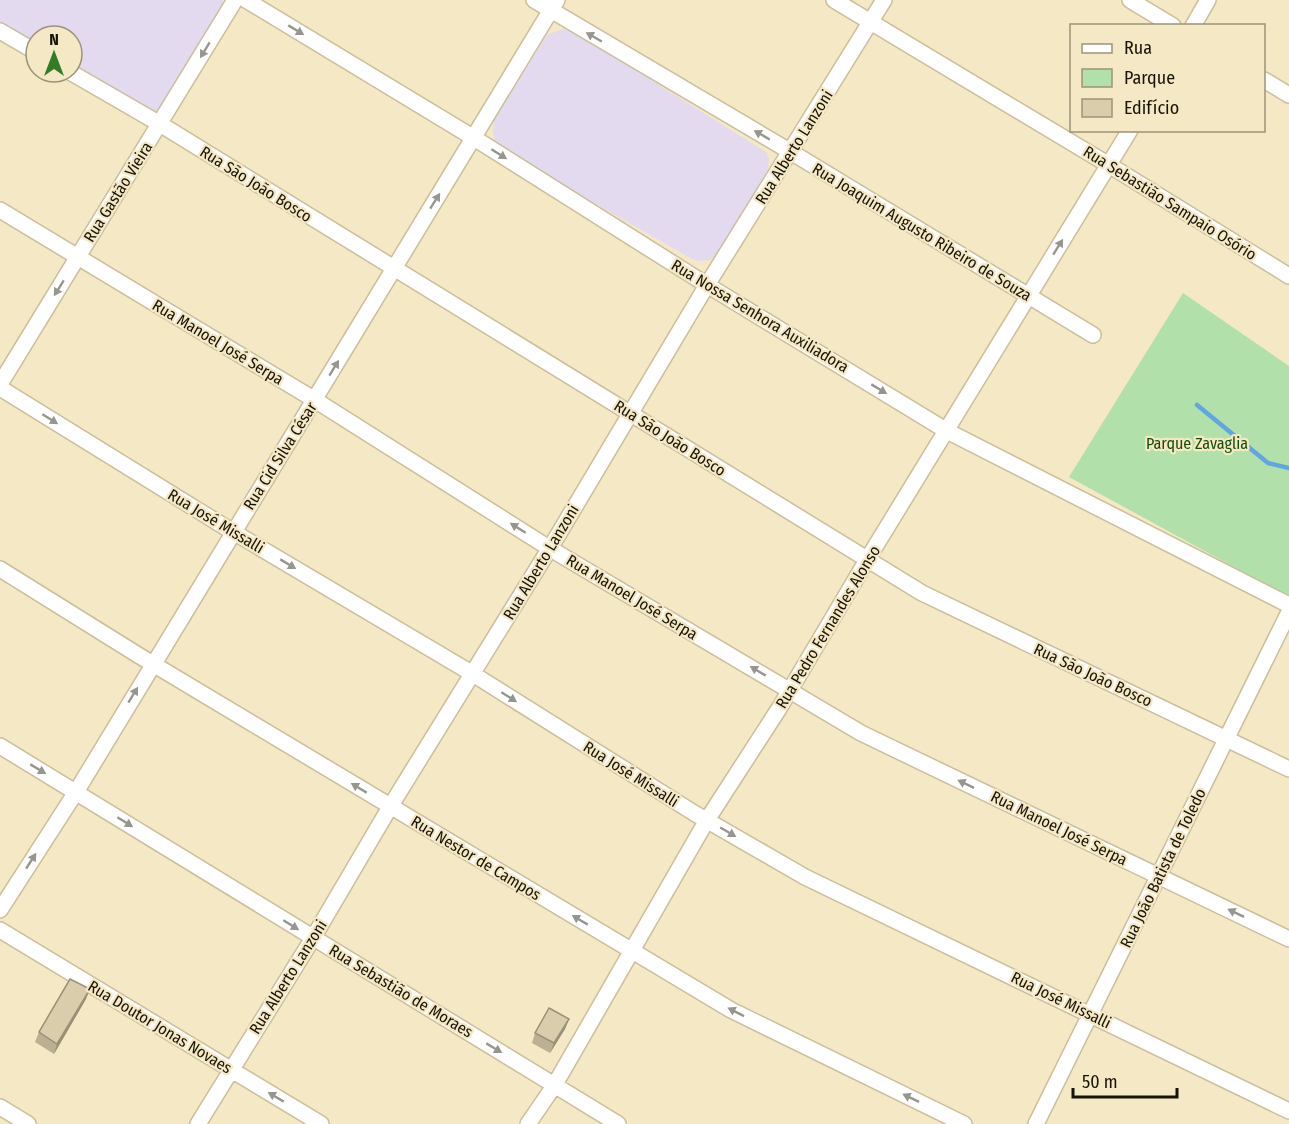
<svg xmlns="http://www.w3.org/2000/svg" width="1289" height="1124" font-family="'Fira Sans Condensed',sans-serif">
  <rect width="100%" height="100%" fill="#f5e8c5"/>
  <!-- industrial -->
  <path fill="#e3daef" d="M 0,0 L 223,0 L 223,5 L 220,12 L 160,107 L 156,111 L 150,112 L 72,66 L 72,36 L 36,36 L 36,45 L 0,23 Z
    M 563,29 L 571,30 L 766,152 L 769,159 L 768,169 L 718,255 L 710,260 L 699,261 L 690,258 L 500,149 L 494,142 L 493,126 L 494,120 L 547,35 Z"/>
  <!-- green -->
  <path fill="#b2e0aa" d="M 1183,293 L 1289,366 L 1289,597 L 1069,477 Z"/>
  <g fill="none" stroke-linecap="round" stroke-linejoin="round">
    <!-- stream -->
    <path stroke="#62a5e3" stroke-width="4.5" d="M 1197,405 L 1268,463 L 1289,468"/>
    <defs>
      <path id="minor" d="M 246,0 L 474,138 L 707,285 L 947,431 L 1289,605
        M 534,0 L 791,152 L 1093,335
        M 834,0 L 1109,165 L 1289,276
        M 1130,0 L 1173,26
        M 1193,26 L 1208,0
        M 0,31 L 36,52
        M 70,72 L 160,124 L 922,593 L 1289,769
        M 1264,80 L 1289,95
        M 0,210 L 315,400 L 549,548 L 861,733 L 1289,939
        M 0,384 L 235,0
        M 0,388 L 225,527 L 473,674 L 694,813 L 805,877 L 1289,1111
        M 0,569 L 138,655 L 731,1010 L 964,1124
        M 0,746 L 618,1124
        M 0,910 L 76,792 L 557,0
        M 0,930 L 321,1124
        M 0,1107 L 28,1124
        M 198,1124 L 313,938 L 390,807 L 558,535 L 707,285 L 884,0
        M 528,1124 L 554,1086 L 707,820 L 780,707 L 867,560 L 1130,130
        M 1036,1124 L 1289,612"/>
    </defs>
    <!-- minor casing -->
    <use href="#minor" stroke="#cbbe9c" stroke-width="18"/>
    <!-- minor -->
    <use href="#minor" stroke="#fff" stroke-width="15"/>
  </g>
  <!-- wall -->
  <path fill="#bbb093" d="M 86,999 L 54,1054 L 35,1042 L 39,1032 Z
    M 569,1019 L 565,1029 L 550,1053 L 532,1043 L 535,1033 Z"/>
  <!-- shaded-wall -->
  <path fill="#999078" d="M 90,989 L 86,999 L 54,1054 L 57,1044 Z
    M 569,1019 L 565,1029 L 550,1053 L 554,1043 Z"/>
  <!-- building -->
  <path fill="#dacdab" stroke="#999078" stroke-width="1.5" d="M 70,979 L 90,989 L 57,1044 L 39,1032 Z
    M 549,1008 L 569,1019 L 554,1043 L 535,1033 Z"/>
  <!-- one-way arrows -->
  <defs><path id="oneway-solid" d="M-6-.8H1V-3.2L6.5 0L1 3.2V.8H-6Z" transform="scale(1.5)"/></defs>
  <g fill="#97958f">
    <use href="#oneway-solid" transform="translate(296 30) rotate(31)"/>
    <use href="#oneway-solid" transform="translate(594 37) rotate(-150)"/>
    <use href="#oneway-solid" transform="translate(205 50) rotate(121)"/>
    <use href="#oneway-solid" transform="translate(762 135) rotate(-150)"/>
    <use href="#oneway-solid" transform="translate(499 154) rotate(32)"/>
    <use href="#oneway-solid" transform="translate(435 201) rotate(-58)"/>
    <use href="#oneway-solid" transform="translate(1058 247) rotate(-58)"/>
    <use href="#oneway-solid" transform="translate(59 288) rotate(122)"/>
    <use href="#oneway-solid" transform="translate(334 368) rotate(-59)"/>
    <use href="#oneway-solid" transform="translate(879 389) rotate(31)"/>
    <use href="#oneway-solid" transform="translate(50 419) rotate(32)"/>
    <use href="#oneway-solid" transform="translate(518 528) rotate(-148)"/>
    <use href="#oneway-solid" transform="translate(288 564) rotate(31)"/>
    <use href="#oneway-solid" transform="translate(758 671) rotate(-149)"/>
    <use href="#oneway-solid" transform="translate(133 695) rotate(-59)"/>
    <use href="#oneway-solid" transform="translate(509 697) rotate(32)"/>
    <use href="#oneway-solid" transform="translate(38 769) rotate(31)"/>
    <use href="#oneway-solid" transform="translate(966 784) rotate(-154)"/>
    <use href="#oneway-solid" transform="translate(359 788) rotate(-149)"/>
    <use href="#oneway-solid" transform="translate(125 822) rotate(32)"/>
    <use href="#oneway-solid" transform="translate(728 832) rotate(30)"/>
    <use href="#oneway-solid" transform="translate(31 861) rotate(-57)"/>
    <use href="#oneway-solid" transform="translate(1236 913) rotate(-154)"/>
    <use href="#oneway-solid" transform="translate(580 920) rotate(-149)"/>
    <use href="#oneway-solid" transform="translate(291 925) rotate(32)"/>
    <use href="#oneway-solid" transform="translate(736 1012) rotate(-153)"/>
    <use href="#oneway-solid" transform="translate(494 1048) rotate(31)"/>
    <use href="#oneway-solid" transform="translate(276 1097) rotate(-149)"/>
    <use href="#oneway-solid" transform="translate(911 1098) rotate(-154)"/>
  </g>
  <g text-anchor="middle" dominant-baseline="central" stroke-width="4.5" stroke-linejoin="round" paint-order="stroke">
    <!-- street labels -->
    <g font-size="16" fill="#171307" stroke="#f5e8c5">
      <text transform="translate(794 147) rotate(-58)">Rua Alberto Lanzoni</text>
      <text transform="translate(256 184) rotate(32)">Rua São João Bosco</text>
      <text transform="translate(118 192) rotate(-58)">Rua Gastão Vieira</text>
      <text transform="translate(1170 203) rotate(32)">Rua Sebastião Sampaio Osório</text>
      <text transform="translate(922 232) rotate(31)">Rua Joaquim Augusto Ribeiro de Souza</text>
      <text transform="translate(760 316) rotate(31)">Rua Nossa Senhora Auxiliadora</text>
      <text transform="translate(218 342) rotate(31)">Rua Manoel José Serpa</text>
      <text transform="translate(670 438) rotate(32)">Rua São João Bosco</text>
      <text transform="translate(280 456) rotate(-58)">Rua Cid Silva César</text>
      <text transform="translate(216 521) rotate(31)">Rua José Missalli</text>
      <text transform="translate(541 562) rotate(-59)">Rua Alberto Lanzoni</text>
      <text transform="translate(632 597) rotate(31)">Rua Manoel José Serpa</text>
      <text transform="translate(828 627) rotate(-59)">Rua Pedro Fernandes Alonso</text>
      <text transform="translate(1093 675) rotate(25)">Rua São João Bosco</text>
      <text transform="translate(631 774) rotate(32)">Rua José Missalli</text>
      <text transform="translate(1059 828) rotate(26)">Rua Manoel José Serpa</text>
      <text transform="translate(476 858) rotate(31)">Rua Nestor de Campos</text>
      <text transform="translate(1163 868) rotate(-64)">Rua João Batista de Toledo</text>
      <text transform="translate(288 977) rotate(-58)">Rua Alberto Lanzoni</text>
      <text transform="translate(401 991) rotate(31)">Rua Sebastião de Moraes</text>
      <text transform="translate(1061 1000) rotate(26)">Rua José Missalli</text>
      <text transform="translate(160 1027) rotate(31)">Rua Doutor Jonas Novaes</text>
    </g>
    <!-- park labels -->
    <g font-size="16" fill="#144f08" stroke="#f5e8c5">
      <text x="1197" y="443">Parque Zavaglia</text>
    </g>
  </g>
  <!-- legend -->
  <rect x="1070" y="24" width="195" height="108" fill="#f5e8c5" stroke="#9c9379" stroke-width="1.5"/>
  <rect x="1082" y="44" width="30" height="9" fill="#ffffff" stroke="#9c9379" stroke-width="1.5"/>
  <text x="1124" y="54" font-size="18" fill="#171307">Rua</text>
  <rect x="1082" y="69" width="30" height="18" fill="#b2e0aa" stroke="#9c9379" stroke-width="1.5"/>
  <text x="1124" y="84" font-size="18" fill="#171307">Parque</text>
  <rect x="1082" y="99" width="30" height="18" fill="#dacdab" stroke="#9c9379" stroke-width="1.5"/>
  <text x="1124" y="114" font-size="18" fill="#171307">Edifício</text>
  <!-- north arrow -->
  <g transform="translate(54 54)"><circle r="28" fill="#f5e8c5" stroke="#9c9379" stroke-width="1.5"/>
  <path d="M0-4.5L10 22L0 15L-10 22Z" fill="#317d26"/>
  <text y="-9" font-size="16" font-weight="bold" text-anchor="middle" fill="#171307">N</text>
  </g>
  <!-- scale -->
  <path d="M1073 1088v9h104v-9" fill="none" stroke="#171307" stroke-width="3"/>
  <text x="1082" y="1088" font-size="18" fill="#171307" stroke="#f5e8c5" stroke-width="4.5" paint-order="stroke">50 m</text>
</svg>
